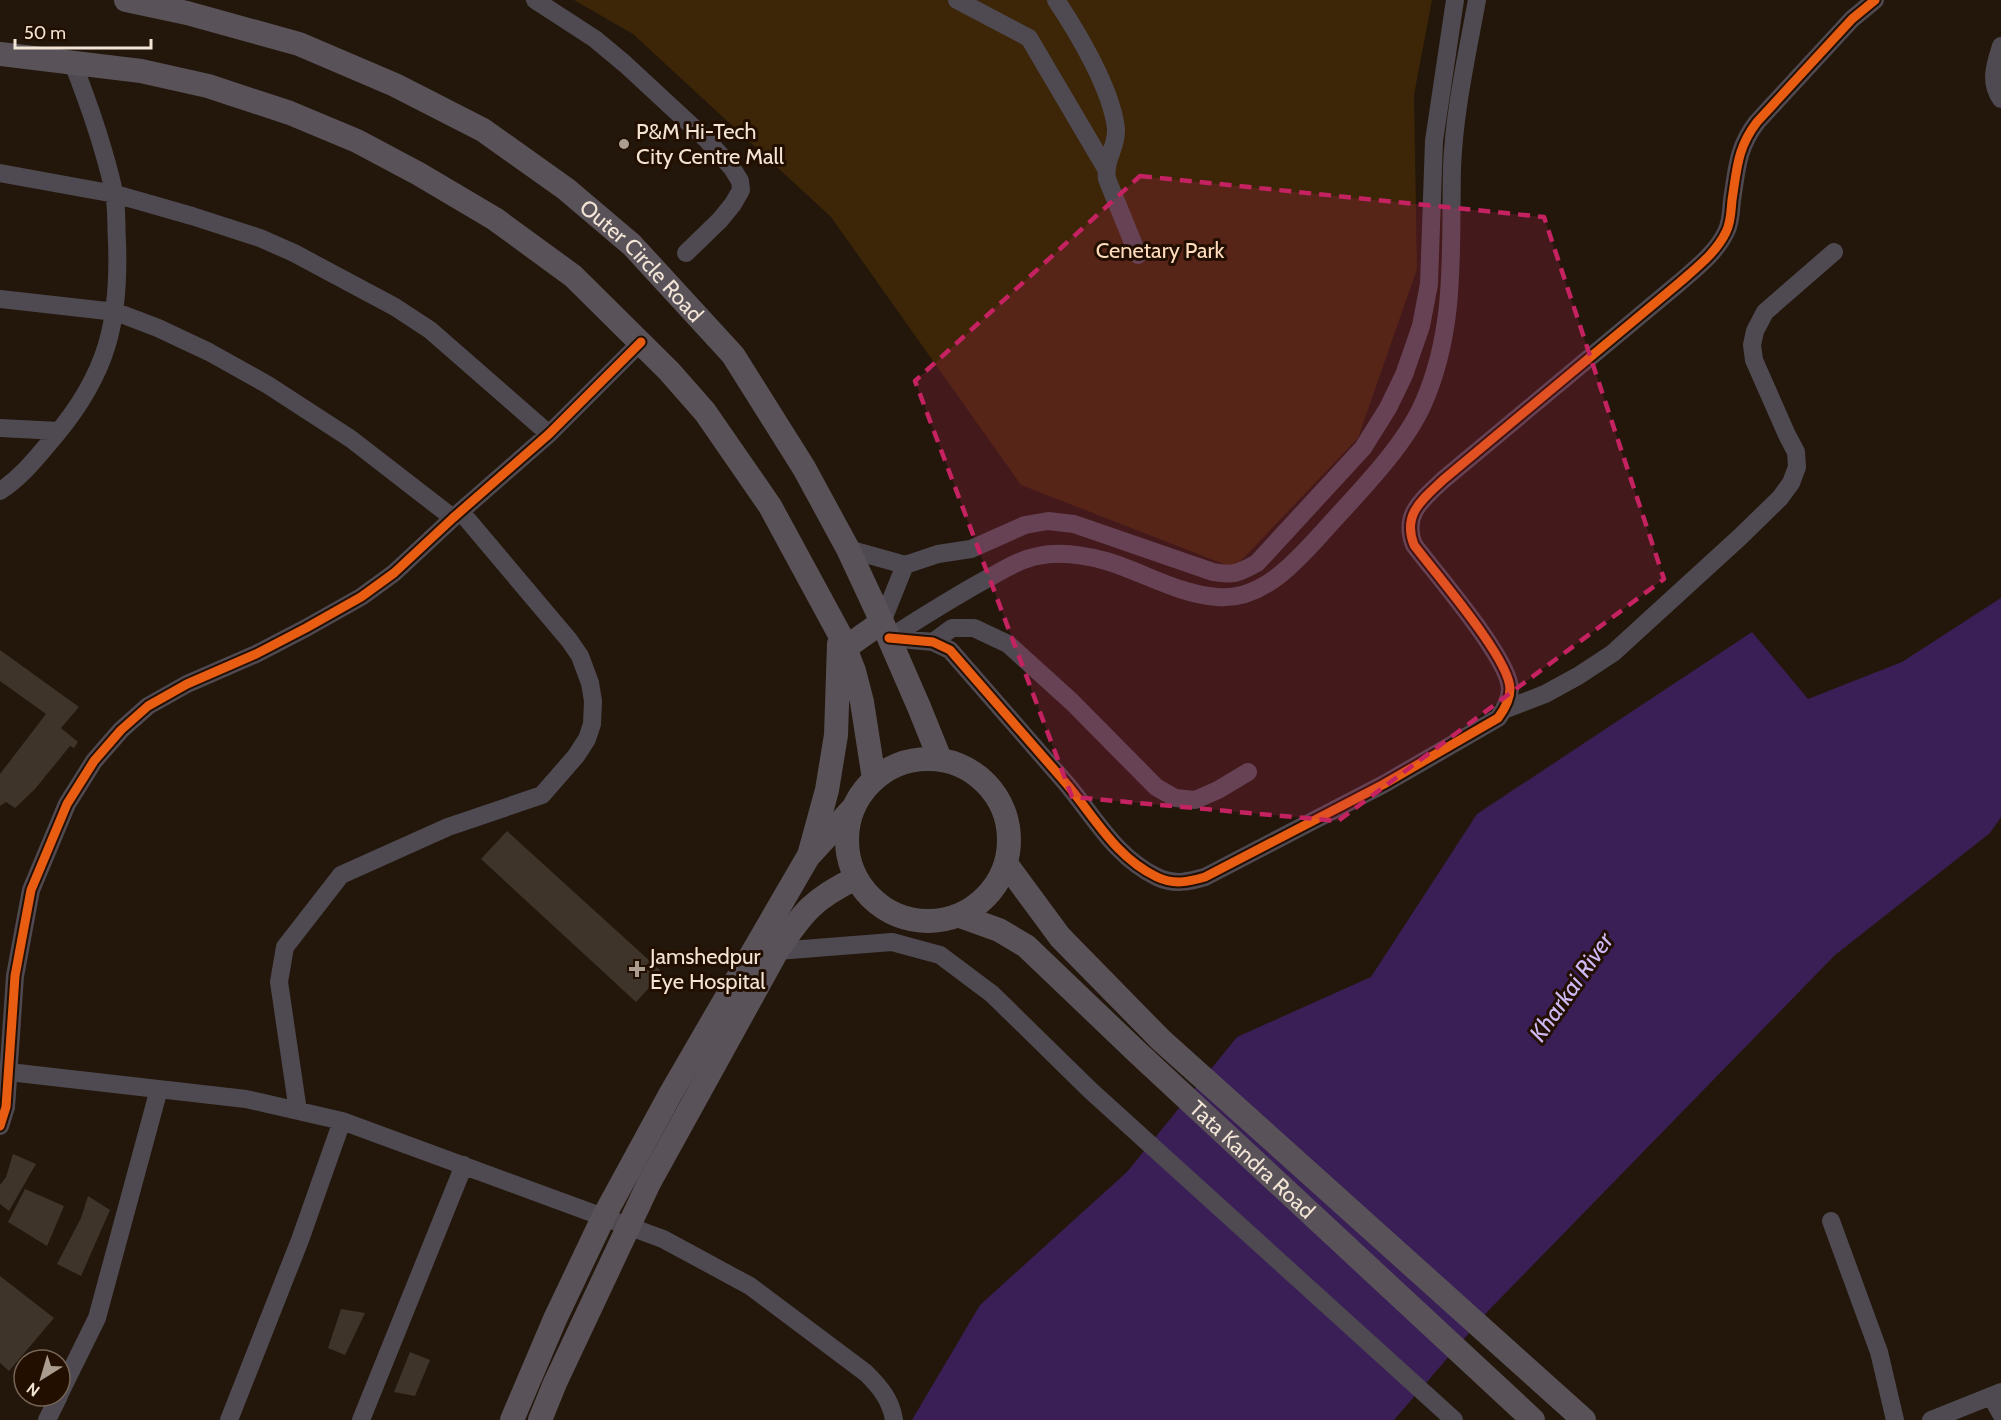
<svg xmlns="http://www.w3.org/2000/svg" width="2001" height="1420" font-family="Cabin,sans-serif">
  <rect width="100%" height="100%" fill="#23170b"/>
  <!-- green -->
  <path fill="#3d2507" d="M 574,0 L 1432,0 L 1414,95 L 1417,269 L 1358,438 L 1234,568 L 1021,485 L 831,217 L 633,34 Z"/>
  <!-- water -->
  <path fill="#3a1f57" d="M 2001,598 L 2001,817 L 1990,833 L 1835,955 L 1489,1310 L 1394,1420 L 912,1420 L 980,1305 L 1127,1172 L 1237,1037 L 1371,977 L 1477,814 L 1752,632 L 1808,699 L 1902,662 Z"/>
  <!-- building -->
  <path fill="#3e342a" d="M 0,650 L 79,707 L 61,728 L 78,742 L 74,748 L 70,746 L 35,789 L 15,808 L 6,802 L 0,806 L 0,774 L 46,714 L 0,681 Z
    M 507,831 L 663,973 L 636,1002 L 481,859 Z
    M 13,1154 L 36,1164 L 9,1211 L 0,1204 L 0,1185 L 6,1177 Z
    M 25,1189 L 64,1206 L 47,1246 L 8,1222 Z
    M 88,1196 L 110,1210 L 81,1276 L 57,1264 L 81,1218 Z
    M 0,1276 L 54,1318 L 9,1371 L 0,1363 Z
    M 341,1309 L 365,1313 L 345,1355 L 328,1348 Z
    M 410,1352 L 430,1360 L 415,1396 L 394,1392 Z"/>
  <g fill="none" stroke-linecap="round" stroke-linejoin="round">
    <!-- minor -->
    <path stroke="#4f4a52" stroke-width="18" d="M 535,0 L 595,39 L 625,64 L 707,140 L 732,168 L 740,181 L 741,190 L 733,204 L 720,220 L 686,253
      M 957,0 L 1029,38 L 1105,167
      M 1056,0 C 1078,33 1112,90 1116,129 C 1117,148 1104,159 1107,179 L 1138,255
      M 2001,46 C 1995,65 1989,82 2001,99
      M 0,173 L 115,194 L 192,216 L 260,238 L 294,253 L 395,307 L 430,330 L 549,434
      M 0,299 L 116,312 L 158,328 L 209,352 L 268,385 L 351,439 L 453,518
      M 0,428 L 59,431
      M 0,491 C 22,477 38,456 55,436 C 107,374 120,322 117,242 C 116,226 117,208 114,192 C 104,147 89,104 72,61
      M 848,549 L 905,565 L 938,554 L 971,549 L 1025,525 L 1048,521 L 1074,524 L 1213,572 C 1233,576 1239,573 1257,563 L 1363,448 L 1388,408 L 1404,375 L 1421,326 L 1429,284 L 1434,141 L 1455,0
      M 882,622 L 905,565
      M 889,638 L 933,642 L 950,650 C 988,694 1027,738 1065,782 C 1094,816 1115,857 1157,877 C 1174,885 1188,882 1205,877 L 1384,784 L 1498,718 C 1504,710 1510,700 1510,689 C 1510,659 1435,573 1414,545 C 1402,514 1422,500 1443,480 L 1679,283 C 1696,268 1716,253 1726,232 C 1731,223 1731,210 1732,200 C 1737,169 1737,148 1757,122 L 1852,19 L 1875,0
      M 889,638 C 924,616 958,594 994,575 C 1008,567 1022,559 1038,556 C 1060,551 1084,555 1106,561 C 1143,572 1178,594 1217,597 C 1261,601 1295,563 1322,533 C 1355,496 1403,449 1423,404 C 1457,327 1450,250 1452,168 C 1454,112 1467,55 1477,0
      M 933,642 L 952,628 L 974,628 L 1008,644 L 1072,702 L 1156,787 L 1175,798 L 1195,800 L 1218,790 L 1248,772
      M 1506,709 L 1545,694 L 1578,676 L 1613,653 L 1740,537 L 1780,498 L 1791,483 L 1797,467 L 1796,452 L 1787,435 L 1754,360 L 1752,345 L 1755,331 L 1765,312 L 1834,252
      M 777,951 L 892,942 L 940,955 L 992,994 L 1090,1090 L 1454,1420
      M 9,1072 L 246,1099 L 342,1121 L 663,1239 L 750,1286 L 866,1373 C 880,1387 891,1400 894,1420
      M 298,1111 L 279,982 L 285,947 L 341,875 L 448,827 L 542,795 L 576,756 L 587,739 L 592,724 L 593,701 L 590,683 L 580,656 L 569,640 L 461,512
      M 0,1126 L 6,1107 L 15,976 L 31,890 L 67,804 L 94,761 L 121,730 L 148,706 L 187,684 L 256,654 L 306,628 L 361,597 L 394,573 L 453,518 L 549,434 L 641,342
      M 1831,1221 L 1879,1352 L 1895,1420
      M 60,1393 L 97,1318 L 159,1089
      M 1991,1396 L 2001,1414
      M 47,1420 L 59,1396
      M 229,1420 L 300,1240 L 342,1121
      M 361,1420 L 464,1165
      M 1931,1420 L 2001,1392"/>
    <!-- major -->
    <g stroke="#595259" stroke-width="24">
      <path id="s1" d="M 126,0 L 187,13 L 299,44 L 395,85 L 483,130 L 566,189 L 632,245 L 733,355 L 804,468 L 848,549 L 882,622 L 919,707 L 940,759"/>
      <path d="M 0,54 L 141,71 L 208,86 L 290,113 L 357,141 L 419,174 L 495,219 L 573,276 L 669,371 L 705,412 L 770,506 L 840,635 L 854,671 L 862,702 L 874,779"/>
      <path d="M 845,648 L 882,622"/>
      <circle cx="928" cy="840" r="81"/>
      <path d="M 810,852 L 827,790 L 836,735 L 839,644"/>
      <path d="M 1007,865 L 1060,937 L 1161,1040 L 1584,1420"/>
      <path id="s2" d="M 960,916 L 999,930 L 1026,946 L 1138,1053 L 1533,1420"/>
      <path d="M 512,1420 L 555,1319 L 604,1216 L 671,1093 L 808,857 L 854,807"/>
      <path d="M 540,1420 L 555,1383 L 649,1183 L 777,951 C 803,912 813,899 856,878"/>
    </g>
    <defs>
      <path id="cycleway" d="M 889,638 L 933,642 L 950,650 C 988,694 1027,738 1065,782 C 1094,816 1115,857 1157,877 C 1174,885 1188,882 1205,877 L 1384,784 L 1498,718 C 1504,710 1510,700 1510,689 C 1510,659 1435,573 1414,545 C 1402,514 1422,500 1443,480 L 1679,283 C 1696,268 1716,253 1726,232 C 1731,223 1731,210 1732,200 C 1737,169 1737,148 1757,122 L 1852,19 L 1875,0
        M 0,1126 L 6,1107 L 15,976 L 31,890 L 67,804 L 94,761 L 121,730 L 148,706 L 187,684 L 256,654 L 306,628 L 361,597 L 394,573 L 453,518 L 549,434 L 641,342"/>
    </defs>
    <!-- cycleway casing -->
    <use href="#cycleway" stroke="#230f00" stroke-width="13"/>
    <!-- cycleway -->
    <use href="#cycleway" stroke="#e95d12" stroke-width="9"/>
  </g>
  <!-- marked area -->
  <path fill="#c42261" fill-opacity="0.2" stroke="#c42261" stroke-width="4.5" stroke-dasharray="12 8" stroke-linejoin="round" d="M 1140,176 L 1544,217 L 1664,579 L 1338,821 L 1072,797 L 915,381 Z"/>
  <!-- markers -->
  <g fill="#aa9d8f" stroke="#230f00" stroke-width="2">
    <circle cx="624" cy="144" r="6"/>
    <path d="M634 960h6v6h6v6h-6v6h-6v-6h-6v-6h6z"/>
  </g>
  <g text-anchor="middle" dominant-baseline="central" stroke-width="6" stroke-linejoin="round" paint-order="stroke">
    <!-- poi labels -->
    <g font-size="22" fill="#f3e5d6" stroke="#230f00" text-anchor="start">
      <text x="636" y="131">P&amp;M Hi-Tech<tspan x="636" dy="25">City Centre Mall</tspan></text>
      <text x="650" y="956">Jamshedpur<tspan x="650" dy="25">Eye Hospital</tspan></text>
    </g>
    <!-- park labels -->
    <g font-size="22" fill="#fcdcbc" stroke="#230f00">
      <text x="1160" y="250">Cenetary Park</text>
    </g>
    <!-- street labels -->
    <g font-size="22" fill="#f3e5d6" stroke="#230f00">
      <text stroke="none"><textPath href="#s1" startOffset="588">Outer Circle Road</textPath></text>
      <text stroke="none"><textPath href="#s2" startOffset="384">Tata Kandra Road</textPath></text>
    </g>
    <!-- water labels -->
    <g font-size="24" font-style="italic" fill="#cdb9f3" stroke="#230f00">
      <text transform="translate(1571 987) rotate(-55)">Kharkai River</text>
    </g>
  </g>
  <!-- north arrow -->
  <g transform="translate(42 1378) rotate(217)"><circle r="28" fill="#230f00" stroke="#766556" stroke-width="1.5"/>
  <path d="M0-4.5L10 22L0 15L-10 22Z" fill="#aa9d8f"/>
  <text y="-9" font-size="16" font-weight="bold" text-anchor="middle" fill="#f3e5d6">N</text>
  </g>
  <!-- scale -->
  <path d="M15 39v9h136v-9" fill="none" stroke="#f3e5d6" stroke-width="3"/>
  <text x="24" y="39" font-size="18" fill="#f3e5d6" stroke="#230f00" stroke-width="4.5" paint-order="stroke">50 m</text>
</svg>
